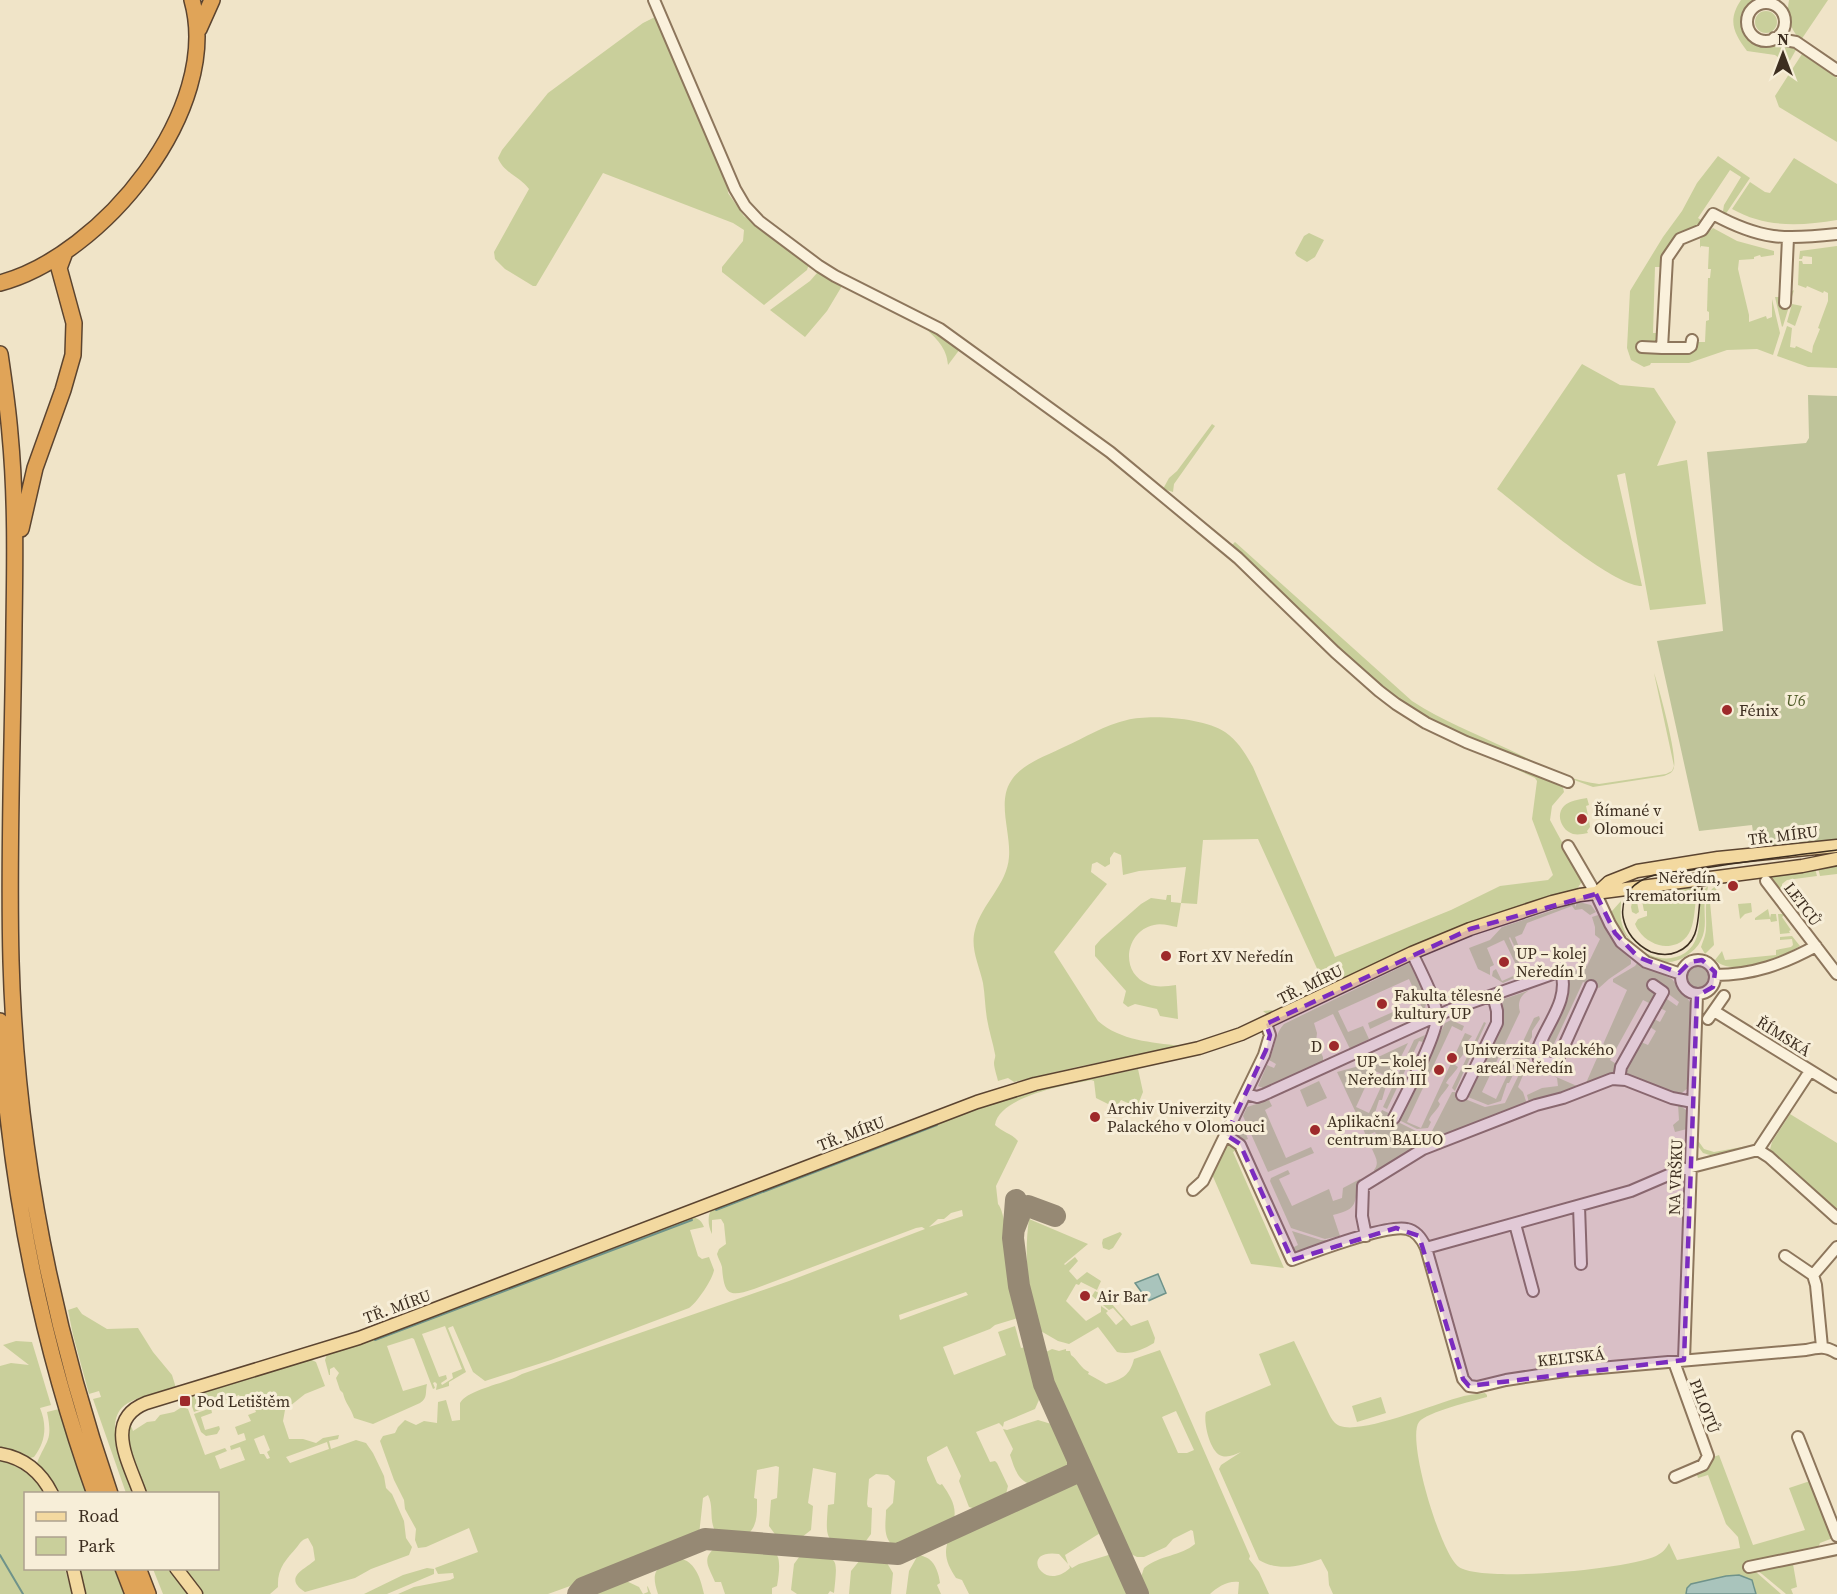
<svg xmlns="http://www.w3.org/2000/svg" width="1837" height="1594" font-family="'Source Serif 4',serif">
  <rect width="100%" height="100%" fill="#f0e4c8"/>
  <!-- green -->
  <path fill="#c9cf9b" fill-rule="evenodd" d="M 1741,0 L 1759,0 C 1750,4 1743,11 1743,22 C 1742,51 1767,41 1783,44 C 1787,44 1792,46 1797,48 L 1788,64 L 1775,55 L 1747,51 C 1734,33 1727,21 1741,0 Z
    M 1789,0 L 1828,0 L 1801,40 C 1790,30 1786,15 1789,0 Z
    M1755 22a11 11 0 1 1 22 0a11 11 0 1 1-22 0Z
    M 655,17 L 727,179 L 728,193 L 744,216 L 809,264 L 807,270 L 764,305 L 722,272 L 722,267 L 743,241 L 744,230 L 733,223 L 603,173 L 536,286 L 533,286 L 505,269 L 495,259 L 494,252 L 529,189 C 520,177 503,172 498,158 L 502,150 L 548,93 L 643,23 Z
    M 1802,54 L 1837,78 L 1837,142 L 1779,107 L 1775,96 Z
    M 1718,156 L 1750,178 L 1725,215 L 1723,211 L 1724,205 L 1741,177 L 1730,170 L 1698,218 L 1704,222 L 1699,227 L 1678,235 L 1662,267 L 1655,267 L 1653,333 L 1659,333 L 1654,343 L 1668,351 L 1697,340 L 1697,342 L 1705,342 L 1706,321 L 1709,320 L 1709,312 L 1707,311 L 1708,278 L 1710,278 L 1711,269 L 1708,269 L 1709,247 L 1701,246 L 1700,248 L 1700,239 L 1713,228 L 1737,241 L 1774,251 L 1774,255 L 1761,257 L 1760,255 L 1754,257 L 1754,259 L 1739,260 L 1738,269 L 1749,315 L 1749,322 L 1766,316 L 1767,319 L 1772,317 L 1772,299 L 1780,333 L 1773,355 L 1757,349 L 1727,350 L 1689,363 L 1651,363 L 1650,365 L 1644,367 L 1631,360 L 1627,348 L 1630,291 L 1663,237 L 1682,211 L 1697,183 Z
    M 1794,158 L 1837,184 L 1837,220 C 1800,226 1766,228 1732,209 L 1750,182 L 1765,192 L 1770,193 Z
    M 1309,233 L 1324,240 L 1315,257 L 1307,262 L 1297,256 L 1295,253 L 1304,236 Z
    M 1837,246 L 1837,368 L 1808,367 L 1777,356 L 1787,326 L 1792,328 L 1790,347 L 1795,348 L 1796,346 L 1812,353 L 1813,346 L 1820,329 L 1818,328 L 1828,301 L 1828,293 L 1824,291 L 1823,293 L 1807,286 L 1806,288 L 1798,285 L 1799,261 L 1802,261 L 1803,264 L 1812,264 L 1812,257 L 1803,256 L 1802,259 L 1799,259 L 1800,251 Z
    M 817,273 L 821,273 L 839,282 L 842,286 L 827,311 L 805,337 L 770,310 L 810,281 Z
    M 1794,290 L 1783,326 L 1782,327 L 1775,297 L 1781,297 L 1788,303 L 1791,292 Z
    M 1792,304 L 1802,306 L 1795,326 L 1787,322 Z
    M 925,325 C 969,349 1007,381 1047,411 C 1113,460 1180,508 1239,564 C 1296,617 1349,679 1416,721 C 1458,747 1515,766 1562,783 L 1564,792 L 1552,806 L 1550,820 L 1581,877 L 1581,883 L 1577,889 L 1467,926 L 1413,948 L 1269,1016 L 1263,1011 L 1272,1010 L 1274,1012 L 1325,986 L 1258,839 L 1203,840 L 1197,904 L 1181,903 L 1177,927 C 1170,926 1162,923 1154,925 C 1125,931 1119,973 1148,984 C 1157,988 1167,986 1176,985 L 1178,1019 L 1160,1016 L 1157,1009 L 1135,1004 L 1128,1007 L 1123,1003 L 1126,991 L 1095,956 L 1095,946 L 1101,939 L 1141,904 L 1151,898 L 1166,900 L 1167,895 L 1171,895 L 1171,902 L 1181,903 L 1186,867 L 1139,871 L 1123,875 L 1121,855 L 1114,852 L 1110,858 L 1110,864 L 1105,867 L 1097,862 L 1092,864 L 1091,872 L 1107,884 L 1054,952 L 1098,1021 C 1121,1041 1151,1042 1180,1046 L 1077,1067 L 1014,1082 L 1008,1078 L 998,1081 C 997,1076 994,1068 994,1063 C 994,1060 996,1057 995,1054 C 993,1043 989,1031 987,1019 C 985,1007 985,995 983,983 C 979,965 970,948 975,930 C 982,903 1007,885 1009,857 C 1011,833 997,802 1011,781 C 1021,764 1048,755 1064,747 C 1084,738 1105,725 1127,720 C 1151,714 1204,718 1225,732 C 1238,741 1245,753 1253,767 L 1335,957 L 1451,910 L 1500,886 L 1548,880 L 1553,875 L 1532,819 L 1537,781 L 1535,778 L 1424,727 L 1375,693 L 1200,530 L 1129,473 L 960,349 L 948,365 C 947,348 936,338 924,327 Z
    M 1582,364 L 1620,385 L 1654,388 L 1676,422 L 1657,466 L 1687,460 L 1706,604 L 1650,610 L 1625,473 L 1617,475 L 1642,586 C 1612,586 1524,510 1497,489 Z
    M 1212,424 L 1215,426 L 1174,484 L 1173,492 L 1163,489 L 1169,478 L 1177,471 Z
    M 1235,542 L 1412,701 C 1443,721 1474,733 1508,749 C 1536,762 1568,781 1599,784 L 1666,774 L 1672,771 L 1674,766 L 1654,673 C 1659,688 1677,754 1674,767 C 1673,773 1669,774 1664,776 L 1593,787 L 1496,751 L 1432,722 L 1379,687 L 1230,547 Z
    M 1587,798 L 1589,805 L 1586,806 L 1588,815 L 1582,816 L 1583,821 L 1589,820 L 1590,827 L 1587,831 L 1588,833 C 1583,834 1578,835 1573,834 C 1562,831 1555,815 1564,806 C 1569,801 1580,799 1587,798 Z
    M 1837,863 L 1837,874 L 1820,876 L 1818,868 Z
    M 1815,868 L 1817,876 L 1787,880 L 1782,884 L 1782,891 L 1770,876 Z
    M 1689,884 L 1700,885 C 1691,904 1700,934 1677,944 C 1671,946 1665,947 1659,945 C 1648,942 1639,934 1635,924 L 1638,919 L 1647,916 L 1647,911 L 1644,911 L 1642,901 L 1637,902 L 1639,912 L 1636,914 L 1632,912 L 1631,907 L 1633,898 L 1660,892 L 1664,903 L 1675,901 L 1673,887 Z
    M 1708,886 C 1708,890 1706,894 1705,899 C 1703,912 1708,927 1701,940 C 1698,947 1692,952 1686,956 C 1655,977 1624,938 1612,913 L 1612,911 L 1621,901 C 1621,907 1620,914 1621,920 C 1626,947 1660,969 1685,953 C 1710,936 1691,899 1708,886 Z
    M 1716,886 L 1717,901 L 1710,902 L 1714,945 L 1705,954 L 1701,947 C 1703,941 1706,935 1706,928 C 1707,914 1702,894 1716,886 Z
    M 1579,902 L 1591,905 L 1596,912 L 1590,915 L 1582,909 L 1575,910 L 1572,906 L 1527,923 L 1522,934 L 1515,937 L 1522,955 L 1519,956 L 1510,937 L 1509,938 L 1517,957 L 1515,958 L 1516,960 L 1518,960 L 1523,971 L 1521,975 L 1503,983 L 1492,976 L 1493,971 L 1496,969 L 1502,981 L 1520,973 L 1504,940 L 1487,948 L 1494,965 L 1490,967 L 1490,975 L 1478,969 L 1469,948 L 1490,940 L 1502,927 L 1575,903 L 1575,907 L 1577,903 Z
    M 1751,903 L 1752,912 L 1745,914 L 1740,919 L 1738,904 Z
    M 1768,909 L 1770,918 L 1771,914 L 1776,914 L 1777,921 L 1771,922 L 1770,919 L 1755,920 L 1755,918 Z
    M 1778,914 L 1786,914 L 1782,917 L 1791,930 L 1789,931 L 1790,933 L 1780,934 Z
    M 1598,915 L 1609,936 L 1631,960 L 1631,964 L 1609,979 L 1599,988 L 1583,982 L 1553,1046 L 1559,1049 L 1551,1059 C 1544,1057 1542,1055 1542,1047 L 1568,974 L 1587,966 L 1600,939 L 1595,935 L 1595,927 L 1592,917 Z
    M 1792,936 L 1800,946 C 1781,957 1733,978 1715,960 L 1722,951 L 1725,960 L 1776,955 L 1776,950 L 1791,947 L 1793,945 L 1792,939 L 1780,940 L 1780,937 Z
    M 1638,962 L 1672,979 L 1690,1002 L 1692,1011 L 1688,1088 L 1678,1096 L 1628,1076 L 1626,1072 L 1641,1042 L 1648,1045 L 1656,1031 L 1650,1027 L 1654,1019 L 1660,1022 L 1666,1011 L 1660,1008 L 1665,999 L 1667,999 L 1677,1006 L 1679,1002 L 1654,983 L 1655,994 L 1651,1004 L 1643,1000 L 1610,1060 L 1618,1065 L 1611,1075 L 1563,1094 L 1529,1103 L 1527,1095 L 1542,1088 L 1558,1086 L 1557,1078 L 1554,1076 L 1577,1086 L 1586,1083 L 1627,990 L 1613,982 L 1613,979 L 1635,966 Z
    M 1409,963 L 1426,997 L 1423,998 L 1426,1003 L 1425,1009 L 1423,1010 L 1409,979 L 1338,1011 L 1348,1032 L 1363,1026 L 1369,1039 L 1350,1049 L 1333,1014 L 1314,1023 L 1317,1033 L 1316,1042 L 1323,1057 L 1323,1065 L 1265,1089 L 1258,1086 L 1267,1065 L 1274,1068 L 1276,1064 L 1269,1060 C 1275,1049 1275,1033 1284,1024 Z
    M1685 977a13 13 0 1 1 26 0a13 13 0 1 1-26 0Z
    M 1530,990 C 1521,994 1517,1002 1520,1012 L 1482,1092 L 1496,1099 L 1534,1018 L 1539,1016 L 1540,1019 L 1532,1031 L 1532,1037 L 1526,1047 L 1524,1047 L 1518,1066 L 1514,1065 L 1512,1071 L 1514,1073 L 1509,1083 L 1507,1083 L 1501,1101 L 1488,1105 L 1468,1097 L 1503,1022 L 1502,1006 L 1504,999 Z
    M 1402,1008 L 1404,1013 L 1370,1029 L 1368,1023 Z
    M 1451,1020 L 1464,1026 L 1462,1031 L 1452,1026 L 1407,1122 L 1421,1128 L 1465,1033 L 1472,1036 L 1464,1046 L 1466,1049 C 1463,1057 1458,1059 1455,1065 L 1458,1067 C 1454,1074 1449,1077 1446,1083 L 1449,1085 C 1445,1092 1440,1096 1438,1101 L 1440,1104 C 1437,1111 1431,1114 1429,1120 L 1431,1122 L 1428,1128 L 1417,1129 L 1399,1120 L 1445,1023 Z
    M 1484,1022 L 1486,1023 L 1455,1091 L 1452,1088 Z
    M 1425,1035 L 1423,1042 L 1419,1041 L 1387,1109 L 1383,1107 L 1414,1040 Z
    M 1408,1043 L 1386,1086 L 1382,1100 L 1379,1100 L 1374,1116 L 1368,1118 L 1356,1113 L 1337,1072 L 1359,1066 ZM 1373,1070 L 1386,1076 L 1369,1113 L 1356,1107 Z
    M 1532,1048 L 1534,1049 L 1518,1087 L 1523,1092 L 1527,1104 L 1376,1173 L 1374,1170 C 1380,1163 1375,1156 1372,1149 L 1381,1145 L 1375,1132 L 1366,1136 L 1362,1126 L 1369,1124 L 1381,1129 L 1384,1122 L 1378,1118 L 1382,1110 L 1391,1114 L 1390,1118 L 1416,1131 L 1432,1131 L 1452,1092 L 1455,1092 L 1455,1095 L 1485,1107 L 1505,1103 Z
    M 1138,1069 L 1143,1092 L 1137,1107 L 1121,1100 L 1116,1108 L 1096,1098 L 1094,1081 L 1091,1080 C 1067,1085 999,1096 995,1125 C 1002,1132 1011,1133 1018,1141 L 996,1186 L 998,1204 C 1007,1214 1010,1271 1013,1289 C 1015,1298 1019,1307 1021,1317 L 995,1325 L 990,1329 L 943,1347 L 954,1375 L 1006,1355 L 998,1332 L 1015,1326 L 1021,1348 L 1026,1347 L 1023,1330 L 1024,1330 L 1042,1393 L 1035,1409 L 1004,1422 L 1003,1427 L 999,1423 L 976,1432 L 990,1462 L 995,1461 L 997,1463 L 1008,1486 L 1005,1498 L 980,1510 L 969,1507 L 959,1481 L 961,1476 L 947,1446 L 927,1457 L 927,1460 L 937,1483 L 940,1485 L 942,1484 C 951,1497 958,1508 953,1523 L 914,1544 L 913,1543 L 901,1547 L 894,1547 C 882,1536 886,1524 886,1510 L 893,1503 L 895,1481 L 888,1475 L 876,1474 L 869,1479 L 867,1504 L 868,1507 L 872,1508 L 871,1534 L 863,1545 C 825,1542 825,1544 828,1505 L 834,1504 L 836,1473 L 813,1468 L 808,1503 L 813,1506 L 811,1530 L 802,1537 L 801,1541 L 777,1537 L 769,1526 L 771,1500 L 777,1498 L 779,1467 L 776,1466 L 757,1470 L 754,1498 L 757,1499 C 757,1513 758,1526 747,1535 L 721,1534 L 715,1531 C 709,1519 714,1507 708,1495 L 703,1498 L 699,1535 L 670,1550 L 548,1594 L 398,1594 L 414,1587 L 450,1580 L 454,1578 L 453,1573 L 438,1574 L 435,1568 L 478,1552 L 469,1528 L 426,1547 L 418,1548 L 415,1540 L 416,1529 L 405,1509 L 404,1500 L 394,1480 L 380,1441 L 383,1436 L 395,1433 L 398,1427 L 405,1420 L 416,1425 L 424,1421 L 437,1423 L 438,1402 L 446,1400 L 452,1421 L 460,1420 L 460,1403 C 468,1389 508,1383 522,1374 L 789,1281 L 925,1229 L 922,1227 L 916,1228 L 754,1289 C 728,1298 724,1294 722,1267 C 721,1263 718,1258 717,1254 L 719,1249 L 726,1244 L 724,1224 L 721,1219 L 712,1220 L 712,1234 C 708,1226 707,1216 712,1208 L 1002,1098 L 1003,1101 L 1051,1087 ZM 962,1210 L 963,1216 L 929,1227 L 938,1219 L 944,1219 L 951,1213 ZM 966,1292 L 968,1295 L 900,1320 L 899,1315 Z
    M 1319,1081 L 1327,1098 L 1307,1107 L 1300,1090 Z
    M 1269,1100 L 1272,1106 L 1265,1110 L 1286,1158 L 1311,1147 L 1314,1153 L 1268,1172 L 1243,1116 L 1247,1107 Z
    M 1678,1104 L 1686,1110 L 1687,1129 L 1675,1132 L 1673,1125 L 1679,1120 Z
    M 1790,1114 L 1837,1143 L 1837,1211 L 1769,1153 L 1772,1142 Z
    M 1239,1117 L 1248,1139 L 1243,1141 L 1233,1132 Z
    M 1695,1142 L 1699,1142 L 1704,1149 L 1714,1152 L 1753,1145 L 1713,1156 L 1703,1153 Z
    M 1228,1143 L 1231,1143 L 1238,1149 L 1233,1152 L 1284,1268 L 1251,1264 L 1211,1172 Z
    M 1288,1170 L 1290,1174 L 1279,1179 L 1292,1206 L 1329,1189 L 1333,1201 L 1342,1198 L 1343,1188 L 1360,1179 L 1361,1183 C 1351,1204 1361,1208 1333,1215 L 1340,1236 L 1325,1239 L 1291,1228 L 1270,1181 L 1271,1178 Z
    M 688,1217 C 696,1217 701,1219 704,1227 L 690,1230 L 698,1256 L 702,1259 L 709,1257 L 714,1270 C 713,1279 696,1304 689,1308 L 551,1360 L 485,1381 L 473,1372 L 453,1326 L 448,1328 L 466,1372 L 449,1382 L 449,1386 L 436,1390 L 437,1384 L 435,1382 L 433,1383 L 435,1388 L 433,1389 L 414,1339 L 412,1338 L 387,1346 L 403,1391 L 427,1384 C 425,1392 428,1398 420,1403 L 373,1424 L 354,1418 C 351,1408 345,1403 343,1393 L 340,1390 L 336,1378 L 339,1373 L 334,1367 L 330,1369 L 330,1375 L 329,1375 L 325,1360 L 327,1354 ZM 445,1326 L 462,1369 L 452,1373 L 453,1378 L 442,1385 L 441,1383 L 447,1379 L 446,1375 L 439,1377 L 422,1334 Z
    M 1029,1219 L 1088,1244 L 1064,1264 L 1065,1265 L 1075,1257 L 1078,1261 L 1069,1271 L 1077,1280 L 1087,1272 L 1101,1281 L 1097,1290 L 1081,1282 L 1079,1285 L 1076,1284 L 1066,1301 L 1086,1321 L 1101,1312 L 1101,1306 L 1108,1311 L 1106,1313 L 1116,1325 L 1123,1319 L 1113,1308 L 1109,1310 L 1092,1296 L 1095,1291 L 1105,1296 L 1131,1326 L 1148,1320 L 1155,1338 L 1154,1343 C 1142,1350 1131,1355 1117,1352 L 1098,1327 L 1069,1344 L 1058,1341 L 1039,1330 C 1027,1297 1024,1253 1029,1219 Z
    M 1292,1231 L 1321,1240 L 1331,1240 L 1296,1253 L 1290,1249 L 1298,1245 Z
    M 1120,1232 L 1122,1234 L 1113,1248 L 1109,1250 L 1103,1248 L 1102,1243 L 1103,1239 Z
    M 77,1307 L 82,1314 L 107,1329 L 138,1328 L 153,1352 L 172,1375 L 176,1388 C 161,1392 142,1395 128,1403 C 99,1419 126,1471 134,1493 L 126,1493 L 93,1399 L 101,1397 L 99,1391 L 89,1394 L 73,1335 L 68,1310 Z
    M 16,1341 L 32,1342 L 51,1405 L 40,1408 C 47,1425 46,1442 34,1457 L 30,1458 L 0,1448 L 0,1366 L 11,1363 L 29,1365 L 3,1345 Z
    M 1294,1341 L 1328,1412 C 1331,1418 1334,1424 1340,1426 C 1362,1434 1432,1405 1457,1398 C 1466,1395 1476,1394 1485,1393 L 1487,1395 L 1487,1397 C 1473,1401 1427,1412 1419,1422 C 1406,1439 1441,1555 1459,1567 C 1482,1583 1630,1569 1656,1556 C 1662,1553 1666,1549 1669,1543 L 1677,1560 L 1740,1548 L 1738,1537 L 1726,1524 L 1708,1475 L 1698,1478 L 1696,1472 L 1710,1458 L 1719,1455 L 1753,1545 L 1805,1530 L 1789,1488 L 1813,1480 L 1833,1538 L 1820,1543 C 1816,1556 1805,1561 1793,1564 L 1797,1587 L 1791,1589 L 1793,1594 L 1786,1594 L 1762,1574 L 1749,1566 L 1749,1569 L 1756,1572 L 1781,1594 L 1756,1594 L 1754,1584 L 1687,1588 L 1686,1594 L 1333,1594 L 1329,1585 L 1328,1572 L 1321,1559 C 1301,1566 1279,1572 1259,1560 L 1219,1469 L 1221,1465 L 1241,1452 C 1235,1454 1229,1458 1222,1456 C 1210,1453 1203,1422 1206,1412 L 1271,1385 L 1259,1354 Z
    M 1052,1349 L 1059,1351 L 1066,1349 L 1066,1351 L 1070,1351 L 1071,1355 C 1078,1360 1081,1369 1089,1372 L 1088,1374 L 1106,1384 C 1123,1379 1130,1375 1134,1359 L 1160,1350 L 1250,1556 L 1249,1559 L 1259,1572 L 1269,1594 L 1238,1594 L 1239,1582 C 1229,1580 1217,1587 1210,1594 L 1143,1594 L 1139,1583 L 1144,1568 C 1160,1555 1181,1556 1195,1544 L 1193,1531 L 1191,1530 L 1173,1539 L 1166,1547 L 1144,1557 L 1137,1557 L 1125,1551 L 1053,1393 L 1043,1358 L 1046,1352 ZM 1176,1411 L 1194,1450 L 1187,1453 L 1178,1453 L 1162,1417 Z
    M 310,1359 L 316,1362 L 325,1386 L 305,1394 L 285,1410 L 283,1421 L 289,1439 L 303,1439 L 316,1443 L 323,1438 L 339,1435 L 338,1439 L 329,1441 L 331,1449 L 356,1440 L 366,1443 L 373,1453 L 384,1476 L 386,1488 L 392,1494 L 404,1521 L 406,1538 L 412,1547 L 409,1555 L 371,1569 L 355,1578 L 305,1592 C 282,1577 306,1569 315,1560 L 313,1547 L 308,1538 C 301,1540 301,1542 297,1547 C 286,1560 277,1568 278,1587 L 270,1594 L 201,1594 L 182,1569 L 218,1568 L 218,1494 L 145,1493 C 137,1473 125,1446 130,1423 L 133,1431 L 147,1422 L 155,1421 L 160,1415 L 174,1412 L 182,1407 L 188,1409 L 205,1455 L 225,1448 L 227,1451 L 215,1456 L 220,1469 L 245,1460 L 240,1447 L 231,1450 L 230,1446 L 246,1440 L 244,1433 L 238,1435 L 235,1427 L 251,1421 L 248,1415 L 256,1412 L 251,1399 L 242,1402 L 239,1395 L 194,1412 L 190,1401 L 191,1394 ZM 264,1435 L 270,1450 L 267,1452 L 270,1458 L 267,1459 L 264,1454 L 260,1454 L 254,1439 ZM 327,1442 L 329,1449 L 290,1463 L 286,1457 Z
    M 1381,1397 L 1386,1413 L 1357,1422 L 1352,1406 Z
    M 211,1408 L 212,1413 L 201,1417 L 205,1430 L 219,1426 L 220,1429 L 217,1434 L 206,1436 L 201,1432 L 194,1414 Z
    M 59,1409 L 86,1493 L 58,1493 L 48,1475 L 37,1463 C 47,1439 53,1441 47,1412 Z
    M 1038,1420 L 1058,1426 L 1072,1457 L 1063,1470 L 1032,1485 C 1017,1480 1015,1469 1010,1455 L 1013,1449 L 1003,1429 L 1007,1430 Z
    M 0,1461 C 18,1465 35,1476 44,1493 L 26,1494 L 26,1568 L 65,1569 L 72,1594 L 0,1594 Z
    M 1082,1481 L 1105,1530 L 1065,1555 L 1068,1564 L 1059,1554 C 1018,1548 1043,1594 1070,1568 L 1069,1565 L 1072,1568 L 1079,1564 L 1115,1553 L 1133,1594 L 969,1594 L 962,1580 L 956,1578 C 948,1566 943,1555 948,1541 L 1068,1483 Z
    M 735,1546 C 766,1560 786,1533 777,1586 L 772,1588 L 772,1594 L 725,1594 L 721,1582 L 715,1582 C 709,1567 701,1559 715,1548 L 734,1548 Z
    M 916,1551 C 920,1557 923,1555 929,1559 C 936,1564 939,1575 940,1583 L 937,1585 L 941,1594 L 906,1594 L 909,1571 L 918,1555 Z
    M 802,1553 C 836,1564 839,1547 834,1593 L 830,1591 L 828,1594 L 797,1594 L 791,1590 L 794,1564 Z
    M 682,1559 C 696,1563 701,1580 704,1594 L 658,1594 C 649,1568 659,1565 682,1559 Z
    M 860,1560 L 887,1563 L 893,1573 L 891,1594 L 849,1594 L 851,1571 Z
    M 427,1568 L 434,1569 L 434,1574 L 387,1594 L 364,1594 L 403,1575 Z
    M 77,1569 L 114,1569 L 124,1594 L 83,1594 Z
    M 153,1569 L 169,1569 L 188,1594 L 163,1594 Z
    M 622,1579 L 639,1587 L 643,1594 L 648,1592 L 647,1586 L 648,1587 L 651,1594 L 589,1594 Z"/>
  <!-- cemetery -->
  <path fill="#bfc49a" d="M 1808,395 L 1837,396 L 1837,840 L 1760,850 L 1755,846 L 1752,825 L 1699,831 L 1657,641 L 1723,631 L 1707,452 L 1806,443 L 1809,438 Z"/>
  <!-- water -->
  <path fill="#a9c4bc" stroke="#6f938a" stroke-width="1.5" d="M 1158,1274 L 1166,1293 L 1148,1301 L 1135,1283 Z
    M 1739,1575 L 1752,1580 L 1756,1594 L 1686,1594 L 1687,1588 L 1691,1584 L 1726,1576 Z"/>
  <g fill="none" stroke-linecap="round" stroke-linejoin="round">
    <!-- stream -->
    <path stroke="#6f938a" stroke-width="2" d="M 716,1210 L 937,1125
      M 375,1340 L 692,1220
      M 0,1555 L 23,1594"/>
    <!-- taxiway -->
    <path stroke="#968974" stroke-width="22" d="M 1016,1200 L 1013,1238 L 1019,1286 L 1044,1384 L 1138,1594
      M 1014,1229 L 1021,1211 L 1028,1206 L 1055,1216
      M 578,1594 L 583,1588 L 705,1539 L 898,1554 L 1073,1474 L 1078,1470 L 1078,1462"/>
    <defs>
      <path id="minor" d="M 654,0 L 735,189 L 745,206 L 759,221 L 819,266 L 835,276 L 940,329 L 1110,452 L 1238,558 L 1335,652 L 1379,691 L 1396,704 L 1426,723 L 1466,742 L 1568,782
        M1747 22a19 19 0 1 1 38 0a19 19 0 1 1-38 0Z
        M 1774,38 L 1796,42 L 1837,70
        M 1785,303 L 1788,238
        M 1692,340 L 1691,346 L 1688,348 L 1662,348 L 1667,258 L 1680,239 L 1702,230 L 1713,214 C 1761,240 1784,240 1837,234
        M 1642,347 L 1662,348
        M 1568,846 L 1596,894 L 1610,924 L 1621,942 L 1646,962 L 1681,974
        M 1766,881 L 1837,974
        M1681 977a17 17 0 1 1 34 0a17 17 0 1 1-34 0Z
        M 1715,975 C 1753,975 1783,964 1816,946
        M 1714,1011 L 1837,1087
        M 1708,1019 L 1724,996
        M 1619,1079 L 1621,1067 L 1663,992 L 1653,985
        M 1246,1094 L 1257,1097 L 1263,1095 L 1450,1010 L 1561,971 C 1570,1001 1546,1024 1537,1051 L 1539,1059 L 1553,1064 L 1559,1057 L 1591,986
        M 1462,1095 L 1497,1023 L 1497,1011 L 1493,995
        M 1394,1118 C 1403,1100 1440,1030 1437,1014 C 1433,994 1421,972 1412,953
        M 1226,1135 L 1240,1145 L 1292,1260 C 1313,1252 1388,1224 1407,1229 C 1417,1231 1422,1239 1426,1248 L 1463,1379 L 1469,1386 L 1477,1387 L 1506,1380 L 1565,1371 L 1806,1350 C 1819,1347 1826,1346 1837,1353
        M 1758,1150 L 1810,1071
        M 1193,1190 L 1203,1181 L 1264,1055 L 1270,1035 L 1266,1024
        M 1579,1206 L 1581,1264
        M 1515,1224 L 1533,1291
        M 1366,1236 L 1362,1216 L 1363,1186 L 1423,1149 L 1536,1105 L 1563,1098 L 1612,1079 L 1626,1080 L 1672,1098 L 1693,1102
        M 1426,1248 L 1631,1191 L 1680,1170 L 1758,1150 L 1769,1157 L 1837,1218
        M 1785,1256 L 1813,1275
        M 1822,1347 L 1816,1285 L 1813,1275 L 1837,1247
        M 1684,1360 L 1697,995
        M 1674,1362 L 1708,1456 L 1703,1465 L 1675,1477
        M 1798,1437 L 1837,1536
        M 1749,1567 L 1837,1549"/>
      <path id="major" d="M 1596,894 L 1609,882 L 1637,871 L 1718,858 L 1837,846
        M 0,1454 C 24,1458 41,1472 52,1494
        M 140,1494 C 129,1462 103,1420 146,1403 L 359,1338 L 977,1102 L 1035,1084 L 1199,1048 L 1241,1034 L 1412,953 L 1470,929 L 1552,902 L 1580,895 L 1802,866 L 1837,859
        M 73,1568 L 79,1594
        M 176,1568 L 196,1594"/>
      <path id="highway" d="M 199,29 L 212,0
        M 0,283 C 102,256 223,109 192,0
        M 0,354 C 4,381 8,408 10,434 C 16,497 15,562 14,625 C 13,737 8,849 11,961 C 16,1142 51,1322 110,1494
        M 21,529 L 35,468 L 63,390 L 73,355 L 74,323 L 59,268 L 65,252
        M 0,1021 C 9,1181 41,1343 95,1494
        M 123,1568 L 133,1594
        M 138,1568 L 148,1594"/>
    </defs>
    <!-- minor casing -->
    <use href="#minor" stroke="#8d765c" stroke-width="14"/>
    <!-- major casing -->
    <use href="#major" stroke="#5b4430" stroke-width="15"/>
    <!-- highway casing -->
    <use href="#highway" stroke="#5b4430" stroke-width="18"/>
    <!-- minor -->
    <use href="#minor" stroke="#faf1dc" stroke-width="10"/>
    <!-- major -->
    <use href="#major" stroke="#f3d9a0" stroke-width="12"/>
    <!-- highway -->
    <use href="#highway" stroke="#e0a458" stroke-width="15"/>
    <!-- tram -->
    <path stroke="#3d2e20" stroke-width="1.5" d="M 1702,888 C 1696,911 1704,941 1677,952 C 1668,956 1660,955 1651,952 C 1637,945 1626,933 1623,917 C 1621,904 1627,889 1639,882 C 1653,872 1675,872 1692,870 C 1740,862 1789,856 1837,850"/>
  </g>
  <!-- marked area -->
  <path fill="#7b2cbf" fill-opacity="0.2" stroke="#7b2cbf" stroke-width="4.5" stroke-dasharray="12 8" stroke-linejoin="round" d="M 1596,894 L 1615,933 L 1638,957 L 1679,973 L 1690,962 L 1702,960 L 1715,972 L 1713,987 L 1697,996 L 1684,1360 L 1469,1386 L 1463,1379 L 1419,1236 L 1396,1228 L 1292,1260 L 1240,1144 L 1226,1135 L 1266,1050 L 1270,1035 L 1266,1024 L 1470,929 Z"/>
  <!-- markers -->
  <g fill="#9e2a2b" stroke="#f7eed8" stroke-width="2">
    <circle cx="1727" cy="710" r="6"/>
    <circle cx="1582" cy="819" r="6"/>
    <circle cx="1733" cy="886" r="6"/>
    <circle cx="1166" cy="956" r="6"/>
    <circle cx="1504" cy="962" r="6"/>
    <circle cx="1382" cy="1004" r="6"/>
    <circle cx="1334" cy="1046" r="6"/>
    <circle cx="1452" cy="1058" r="6"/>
    <circle cx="1439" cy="1070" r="6"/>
    <circle cx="1095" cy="1117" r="6"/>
    <circle cx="1315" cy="1130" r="6"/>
    <circle cx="1085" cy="1296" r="6"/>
    <rect x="179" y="1395" width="12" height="12" rx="3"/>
  </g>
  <g text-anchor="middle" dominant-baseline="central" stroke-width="6" stroke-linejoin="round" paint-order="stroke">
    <!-- park labels -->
    <g font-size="16" font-style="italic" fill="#4d5a26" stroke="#f7eed8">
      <text x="1796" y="700">U6</text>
    </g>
    <!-- poi labels -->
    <g font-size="16" fill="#3d2e20" stroke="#f7eed8" text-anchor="start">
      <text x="1739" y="710">Fénix</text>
      <text x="1594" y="810">Římané v<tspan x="1594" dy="18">Olomouci</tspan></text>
      <text x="1721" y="877" text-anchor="end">Neředín,<tspan x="1721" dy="18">krematorium</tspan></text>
      <text x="1516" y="953">UP – kolej<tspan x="1516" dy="18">Neředín I</tspan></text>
      <text x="1178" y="956">Fort XV Neředín</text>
      <text x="1394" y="995">Fakulta tělesné<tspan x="1394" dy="18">kultury UP</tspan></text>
      <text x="1322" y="1046" text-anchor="end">D</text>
      <text x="1464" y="1049">Univerzita Palackého<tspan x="1464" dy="18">– areál Neředín</tspan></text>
      <text x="1427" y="1061" text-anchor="end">UP – kolej<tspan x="1427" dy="18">Neředín III</tspan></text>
      <text x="1107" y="1108">Archiv Univerzity<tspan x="1107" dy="18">Palackého v Olomouci</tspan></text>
      <text x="1327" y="1121">Aplikační<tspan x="1327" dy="18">centrum BALUO</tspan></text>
      <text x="1097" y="1296">Air Bar</text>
      <text x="197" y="1401">Pod Letištěm</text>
    </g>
    <!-- street labels -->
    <g font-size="16" fill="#3d2e20" stroke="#f7eed8">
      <text transform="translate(1783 835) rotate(-7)">TŘ. MÍRU</text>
      <text transform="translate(1803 904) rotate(53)">LETCŮ</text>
      <text transform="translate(1310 984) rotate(-26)">TŘ. MÍRU</text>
      <text transform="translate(1784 1036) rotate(32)">ŘÍMSKÁ</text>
      <text transform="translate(851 1133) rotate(-21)">TŘ. MÍRU</text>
      <text transform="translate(1675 1177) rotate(-88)">NA VRŠKU</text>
      <text transform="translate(397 1306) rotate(-20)">TŘ. MÍRU</text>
      <text transform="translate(1571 1357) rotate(-6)">KELTSKÁ</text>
      <text transform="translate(1705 1406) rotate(69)">PILOTŮ</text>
    </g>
  </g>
  <!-- legend -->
  <rect x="24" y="1492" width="195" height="78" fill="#f7eed8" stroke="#ada18e" stroke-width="1.5"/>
  <rect x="36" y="1512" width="30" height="9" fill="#f3d9a0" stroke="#ada18e" stroke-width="1.5"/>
  <text x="78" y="1522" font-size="18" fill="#3d2e20">Road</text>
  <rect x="36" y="1537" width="30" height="18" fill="#c9cf9b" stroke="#ada18e" stroke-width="1.5"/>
  <text x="78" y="1552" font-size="18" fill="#3d2e20">Park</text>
  <!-- north arrow -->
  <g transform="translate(1783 54)" stroke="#f7eed8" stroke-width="4.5" paint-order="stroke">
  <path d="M0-4.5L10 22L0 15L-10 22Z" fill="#3d2e20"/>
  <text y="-9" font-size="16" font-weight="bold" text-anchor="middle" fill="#3d2e20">N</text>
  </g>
</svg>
